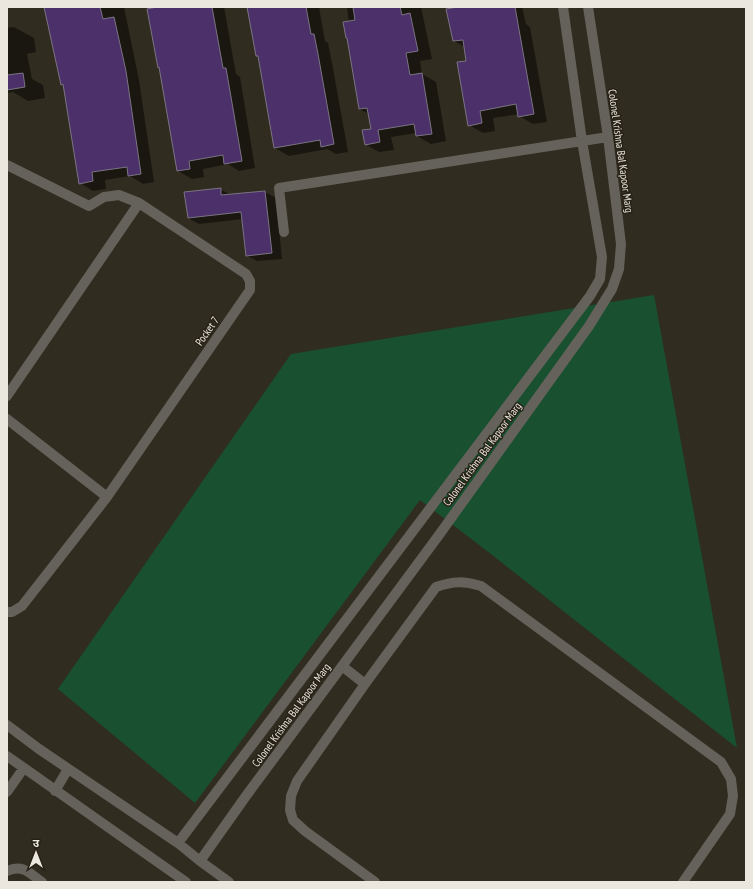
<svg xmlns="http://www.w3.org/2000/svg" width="753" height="889" font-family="'PT Sans Narrow','Noto Sans Devanagari',sans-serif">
  <rect width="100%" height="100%" fill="#312c20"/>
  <!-- green -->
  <path fill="#185030" d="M 654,295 L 737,748 L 487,551 L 420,500 L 195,803 L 58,689 L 291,354 Z"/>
  <!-- shadow -->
  <path fill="#0007" d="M 45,7 L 124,7 L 139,80 L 154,182 L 143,184 L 130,176 L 105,180 L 106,189 L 93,191 L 80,183 L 64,86 L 62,84 Z
    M 148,7 L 224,7 L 236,74 L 240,77 L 255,168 L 239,171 L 228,164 L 203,169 L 204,177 L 192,179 L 178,171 L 160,68 L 159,67 Z
    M 249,7 L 319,7 L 325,41 L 328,43 L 332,63 L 348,152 L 336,154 L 327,149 L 289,156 L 275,148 Z
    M 347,7 L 421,7 L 432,59 L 420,61 L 422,74 L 436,82 L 446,141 L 431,144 L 417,136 L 416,133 L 391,137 L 394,150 L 379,152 L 365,144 L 372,130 L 369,114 L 359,109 Z
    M 447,7 L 522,7 L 526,24 L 530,27 L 547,122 L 533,124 L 519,116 L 519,114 L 493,118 L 495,131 L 483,133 L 469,125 L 467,61 L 465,47 L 454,41 Z
    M 14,27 L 34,38 L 36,52 L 27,54 L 32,79 L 43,85 L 45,98 L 28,101 L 13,92 L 7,93 L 7,28 Z
    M 220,189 L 231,195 L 265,192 L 276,198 L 282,259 L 257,261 L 246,255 L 243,219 L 199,224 L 188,218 Z"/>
  <!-- building -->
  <path fill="#4c306a" stroke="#7a7482" d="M 44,7 L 100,7 L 103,19 L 114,17 L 126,71 L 141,174 L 128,176 L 127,167 L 92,172 L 93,181 L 79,184 L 63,84 L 61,85 Z
    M 157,7 L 212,7 L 223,68 L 226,68 L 242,161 L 224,164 L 223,155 L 189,161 L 190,169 L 177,171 L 159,67 L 158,68 L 147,9 Z
    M 247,7 L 306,7 L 311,34 L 314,34 L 318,54 L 334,144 L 321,147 L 320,140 L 274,148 L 258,56 L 256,56 Z
    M 353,7 L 400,7 L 402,15 L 410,13 L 418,51 L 406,53 L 410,75 L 422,73 L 432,134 L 416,136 L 414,124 L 378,130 L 380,142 L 365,145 L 362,130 L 371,129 L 367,108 L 359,109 L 347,38 L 346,38 L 343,22 L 355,20 Z
    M 458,7 L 515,7 L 534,114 L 518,117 L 516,104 L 480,111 L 482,123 L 468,126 L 457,62 L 466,61 L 463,40 L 453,41 L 446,9 Z
    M 23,73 L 25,87 L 7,90 L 7,75 Z
    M 221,188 L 221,195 L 265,191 L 272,253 L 246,256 L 241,212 L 188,218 L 184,192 Z"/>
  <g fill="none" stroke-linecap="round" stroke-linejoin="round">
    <!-- minor -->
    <path stroke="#65615b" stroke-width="10" d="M 7,165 L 89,206 L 104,197 L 119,195 L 139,203 L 246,274 L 250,281 L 250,290 L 107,497 L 22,606 L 12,612 L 7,612
      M 284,232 L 279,188 L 608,137
      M 7,396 L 139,203
      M 7,419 L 107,497
      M 342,666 L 365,684
      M 7,725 L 39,749 L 178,843 L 200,861 L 229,882
      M 7,756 L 186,882
      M 55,791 L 68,769
      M 7,792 L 23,769
      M 178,843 L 590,296 L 600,279 L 602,257 L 582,141 L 563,7
      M 200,861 L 246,796 L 439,535 L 589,326 L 612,289 L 619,269 L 621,244 L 608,137 L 588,7
      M 7,871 C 23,864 29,873 42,882
      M 375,882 L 305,831 L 293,820 L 290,810 L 291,796 L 297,781 L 365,684 L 436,587 C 454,581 463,581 481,586 L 721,762 L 731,779 L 733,796 L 730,814 L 683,882"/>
  </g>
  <g text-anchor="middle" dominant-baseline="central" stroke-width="3" stroke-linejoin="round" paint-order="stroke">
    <!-- street labels -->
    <g font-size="11" fill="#ebe7df" stroke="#272216">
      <text transform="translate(621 151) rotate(82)">Colonel Krishna Bal Kapoor Marg</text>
      <text transform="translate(207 331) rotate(-55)">Pocket 7</text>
      <text transform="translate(482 454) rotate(-54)">Colonel Krishna Bal Kapoor Marg</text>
      <text transform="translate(291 715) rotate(-54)">Colonel Krishna Bal Kapoor Marg</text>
    </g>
  </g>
  <!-- border -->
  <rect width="753" height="889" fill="none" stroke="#ebe7df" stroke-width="16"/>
  <!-- north arrow -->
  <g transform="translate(36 853)" stroke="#272216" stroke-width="3" paint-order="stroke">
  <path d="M0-3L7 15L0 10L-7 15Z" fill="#ebe7df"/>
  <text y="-6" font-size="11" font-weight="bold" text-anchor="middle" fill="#ebe7df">उ</text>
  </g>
</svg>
